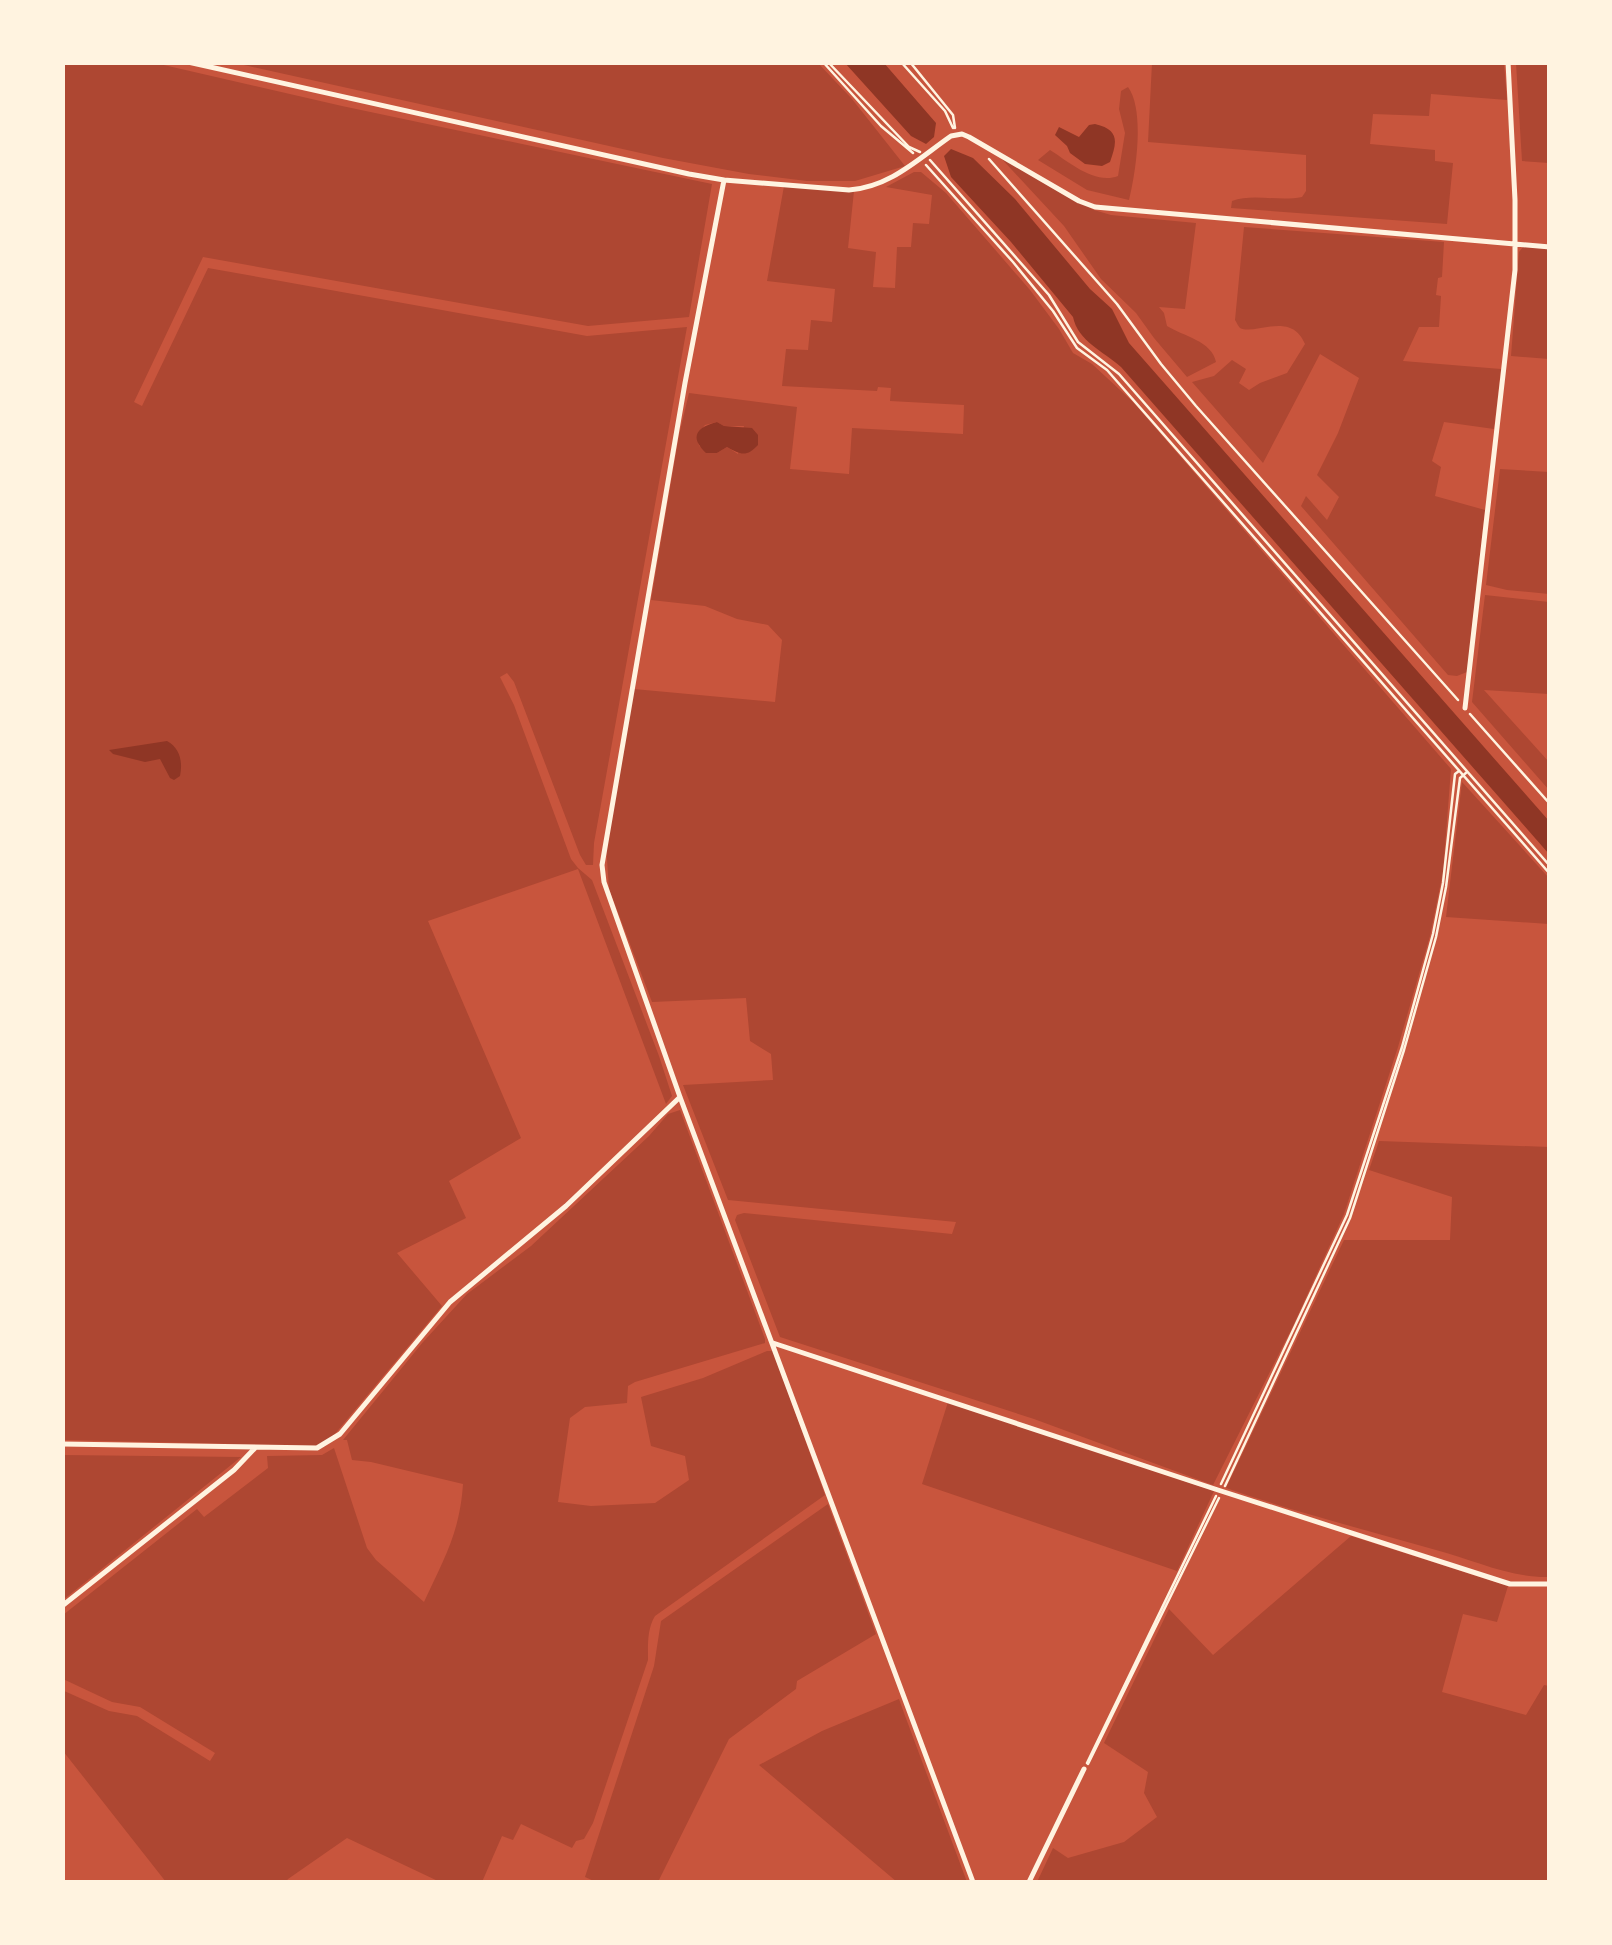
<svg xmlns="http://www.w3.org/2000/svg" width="1612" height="1945" font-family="'Source Sans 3',sans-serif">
  <rect width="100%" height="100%" fill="#c8553d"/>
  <!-- green -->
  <path fill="#ae4732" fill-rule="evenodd" d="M 63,63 L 155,63 L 342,106 L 712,184 L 689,317 L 588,326 L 203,257 L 134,402 L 142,406 L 208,268 L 587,336 L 687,327 L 594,843 L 593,865 L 586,865 L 580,855 L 514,682 L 507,673 L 500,677 L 514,705 L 571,859 L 578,868 L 592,880 L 659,1056 L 672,1096 L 666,1104 L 578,869 L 428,921 L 521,1138 L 449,1181 L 466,1218 L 397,1253 L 442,1306 L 329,1441 L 318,1446 L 63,1440 Z
    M 235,63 L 818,63 L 852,99 L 905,166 L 855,181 L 807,181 L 749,174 L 663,158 Z
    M 1152,63 L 1504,63 L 1507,100 L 1431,94 L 1429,116 L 1373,114 L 1370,144 L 1435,150 L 1435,161 L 1453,163 L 1447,224 L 1231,208 L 1232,201 C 1253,193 1279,202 1302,197 L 1306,191 L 1306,155 L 1148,142 Z
    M 1516,63 L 1549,63 L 1549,163 L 1522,161 Z
    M 1128,87 C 1145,110 1136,172 1129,200 L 1087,190 L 1038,160 L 1050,150 C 1069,162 1095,185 1118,176 L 1125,133 L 1119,109 L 1121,91 Z
    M 1000,157 L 1094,210 L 1111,215 L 1196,223 L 1185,309 L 1159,307 L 1164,313 L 1167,326 C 1183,336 1212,341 1216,362 L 1187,377 L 1154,338 L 1136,313 L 1101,279 L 1064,226 Z
    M 914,172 L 921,172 L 946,193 L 1030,290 L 1059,329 L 1073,353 L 1092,364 L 1133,402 L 1451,769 L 1443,872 L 1430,936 L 1398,1047 L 1344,1214 L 1293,1326 L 1213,1485 L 1034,1419 L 780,1337 L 735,1220 L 737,1215 L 744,1213 L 952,1234 L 956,1222 L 728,1200 L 683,1085 L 773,1080 L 771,1054 L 750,1041 L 746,998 L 652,1002 L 609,889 L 606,844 L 634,689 L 775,702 L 782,640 L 768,625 L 737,619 L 705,606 L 651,600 L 679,435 L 689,393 L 797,407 L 790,469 L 849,474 L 852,428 L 963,434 L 964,405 L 890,401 L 891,388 L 878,387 L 877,391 L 782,386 L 786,349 L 808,350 L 811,320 L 832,322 L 835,289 L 767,281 L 784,186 L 854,191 L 848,248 L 876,252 L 873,287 L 895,288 L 897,247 L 911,247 L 913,223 L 929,224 L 932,195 L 886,187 ZM 717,422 L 724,426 L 744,426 L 738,454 L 727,447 L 717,453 L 699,446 L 697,435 L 705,425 Z
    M 1244,227 L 1444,242 L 1442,277 L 1438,278 L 1436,295 L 1441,296 L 1439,327 L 1419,327 L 1403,361 L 1501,369 L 1494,429 L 1444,422 L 1432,461 L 1441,467 L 1435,496 L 1485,510 L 1467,672 L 1457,676 L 1448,675 L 1301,506 L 1306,496 L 1327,520 L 1339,497 L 1317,475 L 1338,433 L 1359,378 L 1320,354 L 1263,463 L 1192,382 L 1214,376 L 1232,360 L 1246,369 L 1239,383 L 1249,390 L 1260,383 L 1287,373 L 1305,344 C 1291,310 1255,336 1240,328 C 1238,326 1237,323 1235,320 Z
    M 1523,247 L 1549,248 L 1549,359 L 1511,356 L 1519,252 Z
    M 1500,469 L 1549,472 L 1549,594 L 1507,590 L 1486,585 Z
    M 1485,595 L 1549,602 L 1549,694 L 1484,690 L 1549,762 L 1549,790 L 1472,702 Z
    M 1462,782 L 1549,878 L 1549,924 L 1446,917 Z
    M 680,1110 L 765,1339 L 765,1343 L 635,1382 L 628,1386 L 627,1403 L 585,1407 L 570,1418 L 558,1502 L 591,1506 L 655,1503 L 689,1480 L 685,1456 L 651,1446 L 641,1397 L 703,1378 L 767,1351 L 773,1351 L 825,1495 L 655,1616 C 647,1629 648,1645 648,1660 L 593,1823 L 584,1839 L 576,1841 L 572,1848 L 521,1824 L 513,1840 L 502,1836 L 482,1882 L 440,1882 L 347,1838 L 288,1879 L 286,1882 L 166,1882 L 63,1751 L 62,1690 L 109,1711 L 137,1716 L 210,1761 L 215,1753 L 140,1707 L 112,1702 L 63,1679 L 63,1615 L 197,1509 L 204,1517 L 268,1468 L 267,1456 L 322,1455 L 334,1448 L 367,1548 L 376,1560 L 424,1602 C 444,1559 460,1532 463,1484 L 371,1462 L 352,1460 L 347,1440 L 343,1440 L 423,1342 L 467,1294 L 531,1246 L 649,1136 L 668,1114 Z
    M 1379,1141 L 1549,1147 L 1549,1577 C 1510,1578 1474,1560 1436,1550 C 1366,1530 1295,1512 1226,1488 L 1344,1240 L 1450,1240 L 1452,1197 L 1369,1170 Z
    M 948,1402 L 1214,1491 L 1177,1571 L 922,1484 Z
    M 63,1455 L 241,1457 L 63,1600 Z
    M 828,1504 L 876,1634 L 797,1681 L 796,1689 L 729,1739 L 658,1882 L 596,1882 L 585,1877 L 654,1666 L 661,1621 Z
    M 1351,1536 L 1508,1586 L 1497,1622 L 1463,1614 L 1442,1692 L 1526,1715 L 1544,1685 L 1549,1686 L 1549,1882 L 1037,1882 L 1053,1848 L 1068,1858 L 1124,1842 L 1157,1817 L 1144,1793 L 1148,1772 L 1104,1743 L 1169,1609 L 1213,1655 Z
    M 899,1699 L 904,1713 L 967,1882 L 897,1882 L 759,1765 L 822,1731 Z"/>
  <!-- water -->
  <path fill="#8f3625" d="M 845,63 L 884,63 L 936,123 L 934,137 L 926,144 L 911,136 Z
    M 1095,124 C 1120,130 1117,142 1110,162 L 1102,166 L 1085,164 L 1070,153 L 1067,146 L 1055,135 L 1059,127 L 1079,137 L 1089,125 Z
    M 951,149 L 973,158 L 1015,199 L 1090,289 L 1112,309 L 1129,343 L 1549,821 L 1549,854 L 1121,367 C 1103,351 1078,341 1073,317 L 1011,242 L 951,177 L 944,156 Z
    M 717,422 L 724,426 L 752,428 L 758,435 L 758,445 C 747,457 741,455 727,447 L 717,453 L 706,453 C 688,436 698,427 717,422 Z
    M 167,741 C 180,748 183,762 180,776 L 174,780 L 170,778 L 160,759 L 145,762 L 113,754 L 109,750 Z"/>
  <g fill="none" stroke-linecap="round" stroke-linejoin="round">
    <!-- path -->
    <path stroke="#fff3e0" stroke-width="2.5" d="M 823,62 L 881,126 L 913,153
      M 828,62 L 909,147 L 920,152
      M 901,62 L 945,111 L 953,128
      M 910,62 L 953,115 L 955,128
      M 989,159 L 1117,304 L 1161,364 L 1196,406 L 1458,700
      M 930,160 L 1049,295 L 1078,342 L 1119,374 L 1550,866
      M 926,165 L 1013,262 L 1053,311 L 1077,348 L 1107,370 L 1550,874
      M 1470,714 L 1550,804
      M 1221,1484 L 1347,1215 L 1402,1047 L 1433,934 L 1443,883 L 1455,774 L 1459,771
      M 1225,1486 L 1350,1218 L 1404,1050 L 1436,937 L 1446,887 L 1460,778 L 1467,772
      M 1087,1763 L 1216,1496
      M 1088,1764 L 1219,1498"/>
    <!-- minor -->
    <path stroke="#fff3e0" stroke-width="5" d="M 188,62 L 689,174 L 724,180 L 849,190 C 890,187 918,159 951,136 L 962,134 L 969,137 L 1079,201 L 1095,207 L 1550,247
      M 724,180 L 685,383 L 602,865 L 604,882 L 680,1097 L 973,1882
      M 1465,708 L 1515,270 L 1515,200 L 1508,62
      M 773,1343 L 1218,1490 L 1510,1584 L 1550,1584
      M 62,1444 L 317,1448 L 340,1434 L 450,1302 L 566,1206 L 680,1097
      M 62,1606 L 234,1470 L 255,1448
      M 1029,1882 L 1084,1769"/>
  </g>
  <!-- border -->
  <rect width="1612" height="1945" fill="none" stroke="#fff3e0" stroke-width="130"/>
</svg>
